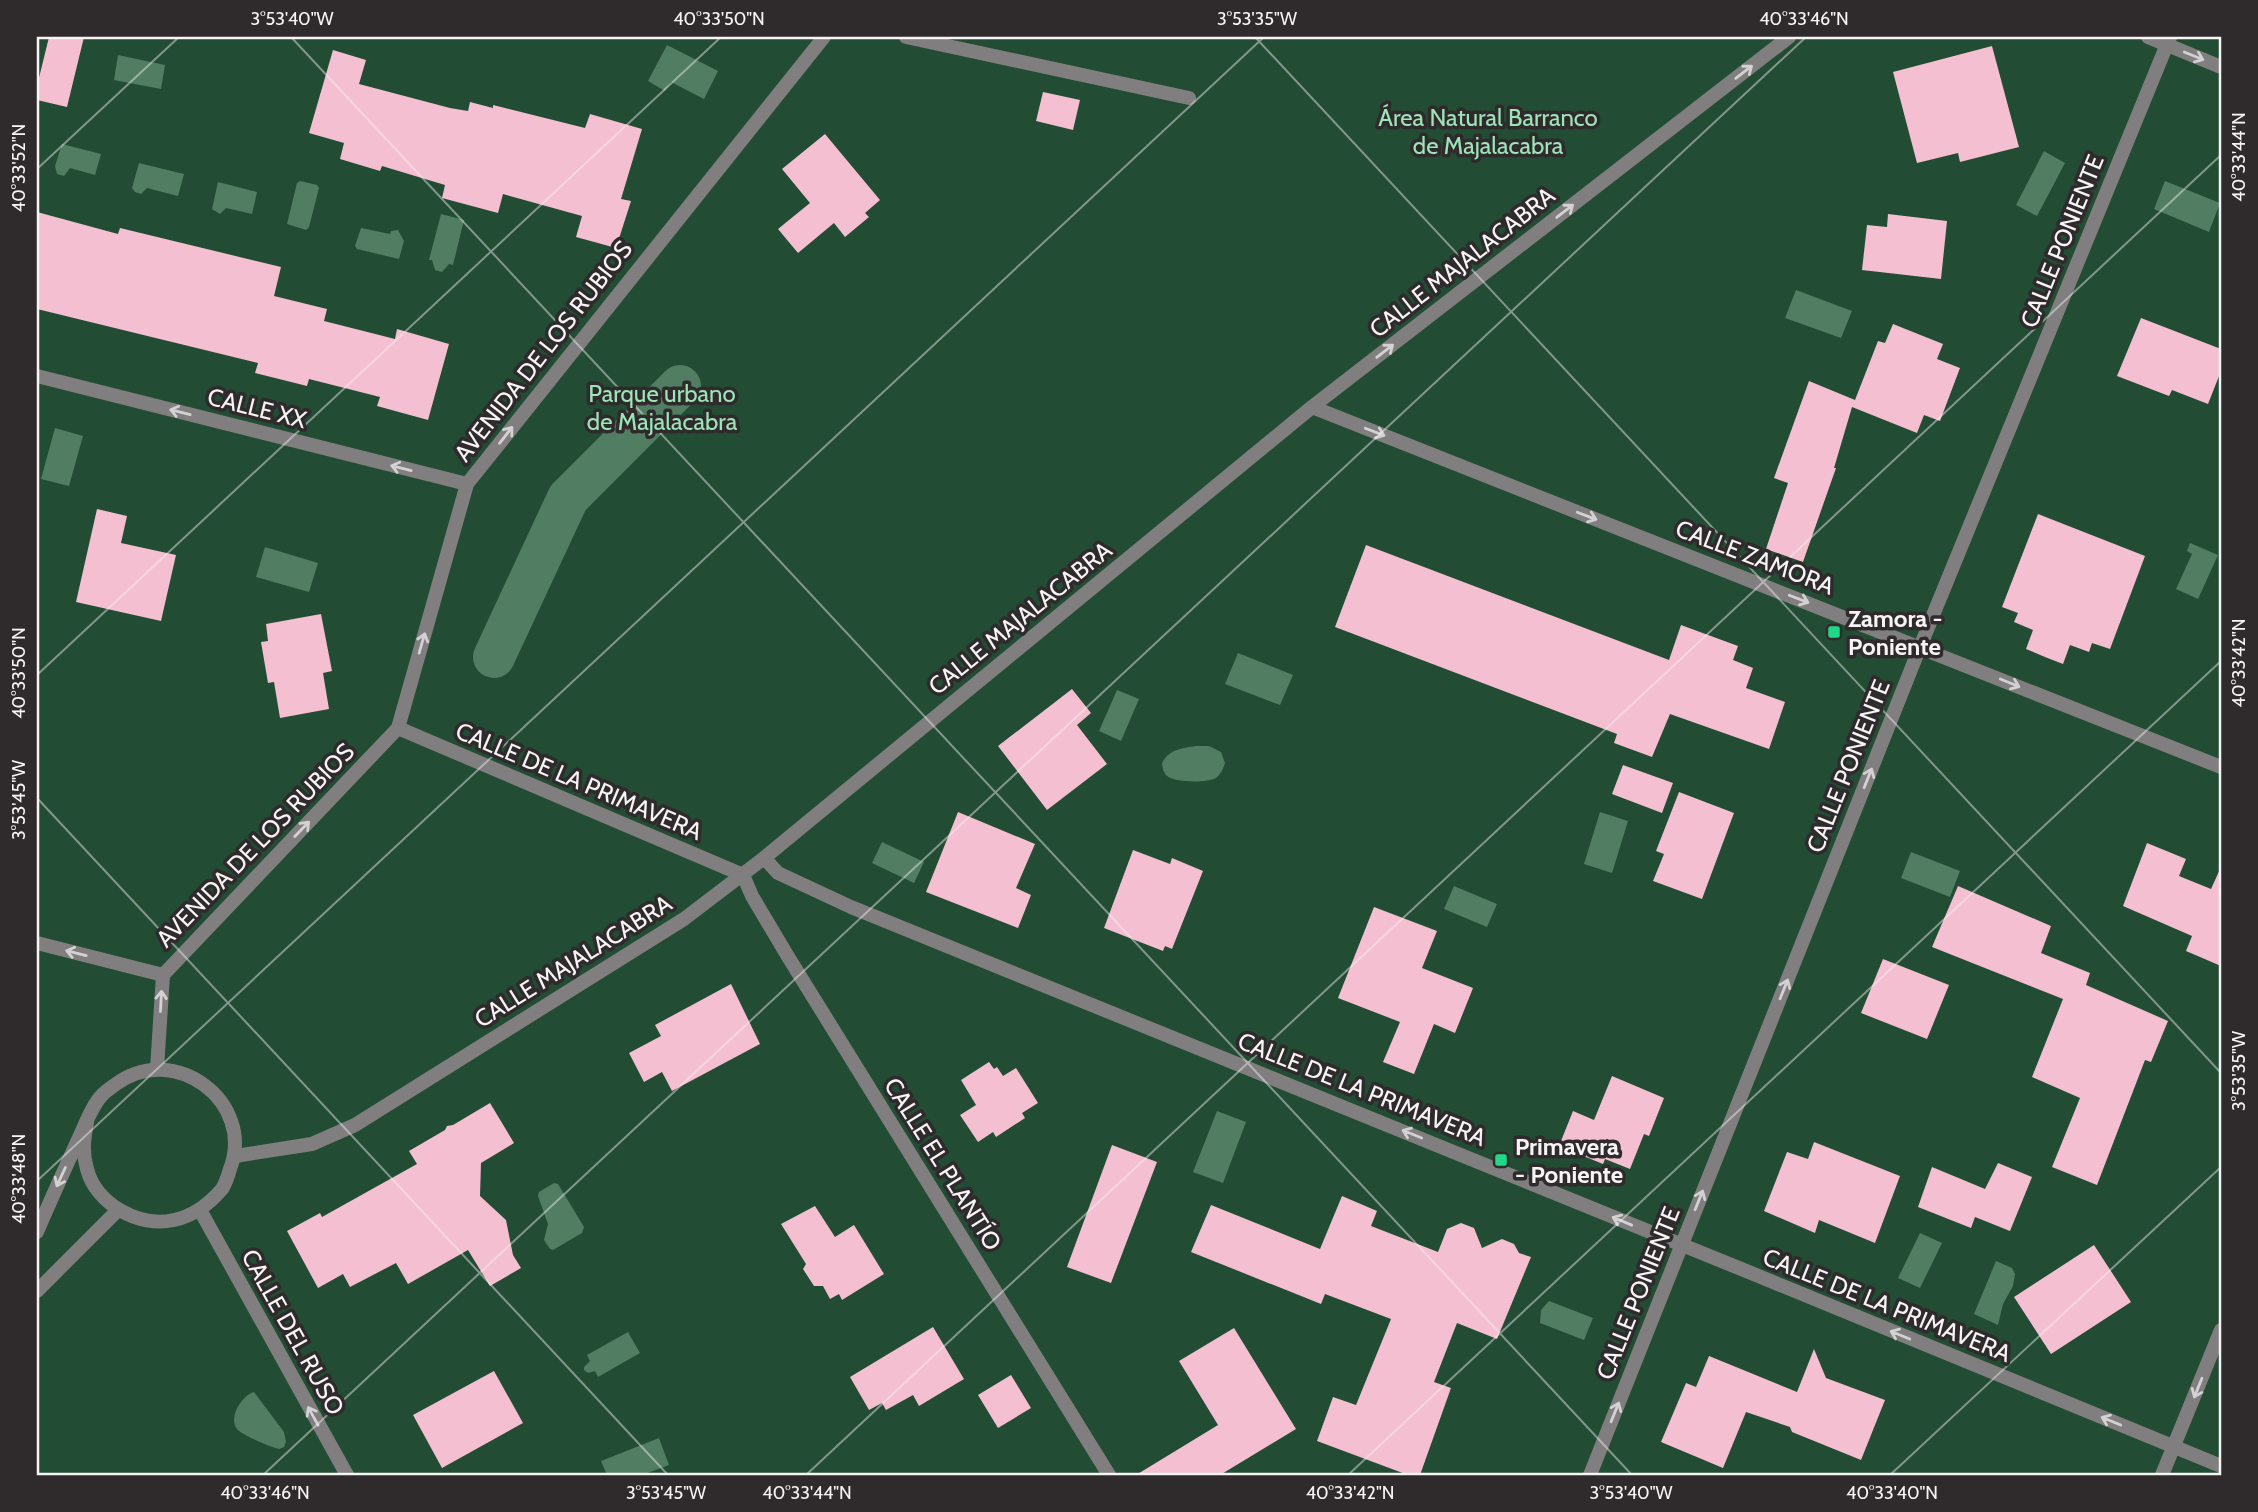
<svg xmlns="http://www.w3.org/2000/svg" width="2258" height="1512" font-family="Cabin,sans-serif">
  <rect width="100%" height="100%" fill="#393537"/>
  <!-- green -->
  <path fill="#234c35" d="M 37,37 L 2221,37 L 2221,1475 L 37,1475 Z"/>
  <!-- water -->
  <path fill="#517d62" d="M 667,45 L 718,71 L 704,99 L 671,82 L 665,91 L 648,81 Z
    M 118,55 L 165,65 L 161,89 L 114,80 Z
    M 62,144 L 101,154 L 95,175 L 70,168 L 64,176 L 57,174 L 55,166 Z
    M 2044,151 L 2065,163 L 2037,216 L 2016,205 Z
    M 139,163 L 184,174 L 178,196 L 147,188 L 141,194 L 135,192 L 132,188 Z
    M 300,181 L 317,185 L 319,188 L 309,227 L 306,230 L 287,224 L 297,183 Z
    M 2165,181 L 2220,203 L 2209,232 L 2154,209 Z
    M 218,182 L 257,192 L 252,214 L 226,208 L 220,214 L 212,209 Z
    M 441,214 L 464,220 L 453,265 L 449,264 L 442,272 L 435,270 L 432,260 L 429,260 Z
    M 361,228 L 390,234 L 391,231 L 398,230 L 404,241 L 399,259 L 357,249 L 355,246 Z
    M 1796,290 L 1852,311 L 1841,338 L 1785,318 Z
    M 55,428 L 83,436 L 69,486 L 41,479 Z
    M 2190,543 L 2218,555 L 2198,599 L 2176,589 L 2192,554 L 2187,551 Z
    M 265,547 L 318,563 L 309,592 L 256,577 Z
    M 1238,653 L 1293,675 L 1280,705 L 1225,684 Z
    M 1117,690 L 1139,699 L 1121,741 L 1099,731 Z
    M 1195,746 L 1209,746 L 1221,752 L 1225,763 C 1223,769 1221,774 1216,778 C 1207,783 1173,783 1166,775 C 1163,771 1163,769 1162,764 C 1167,750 1182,748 1195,746 Z
    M 1600,812 L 1628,821 L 1612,873 L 1584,864 Z
    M 882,842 L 924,862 L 914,883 L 872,863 Z
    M 1911,852 L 1960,871 L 1950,897 L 1901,878 Z
    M 1454,886 L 1497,904 L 1487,927 L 1444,909 Z
    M 1217,1111 L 1246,1122 L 1223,1183 L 1193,1172 Z
    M 554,1183 L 558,1184 L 584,1227 L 582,1233 L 553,1250 L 550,1249 L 544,1240 L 548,1224 L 538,1196 L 539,1192 Z
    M 1920,1233 L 1942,1243 L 1920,1288 L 1898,1278 Z
    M 1996,1261 L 2012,1268 L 2015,1274 L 2013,1286 L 2003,1304 L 1998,1325 L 1974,1314 Z
    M 1549,1301 L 1593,1318 L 1584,1340 L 1540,1323 L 1541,1310 Z
    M 628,1332 L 640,1353 L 598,1377 L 595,1371 L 588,1373 L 584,1370 L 584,1367 L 590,1361 L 587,1355 Z
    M 254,1392 L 284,1432 L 286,1442 L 284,1447 L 279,1449 C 272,1448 242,1435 237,1429 C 228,1418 242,1395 254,1392 Z
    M 659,1438 L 669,1465 L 642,1475 L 607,1475 L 601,1461 Z"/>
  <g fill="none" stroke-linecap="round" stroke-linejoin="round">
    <!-- canal -->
    <path stroke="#517d62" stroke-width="42" d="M 494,657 L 568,498 L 680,386"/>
  </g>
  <!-- building -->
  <path fill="#f4bfd1" d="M 49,37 L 84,37 L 67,107 L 37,100 L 37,86 Z
    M 1992,46 L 2019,147 L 1960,162 L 1958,153 L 1917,163 L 1893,72 Z
    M 333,50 L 366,60 L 359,84 L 450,108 L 468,111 L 470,102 L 493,108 L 493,105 L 585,128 L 590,114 L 642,129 L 621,199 L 631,201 L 616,248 L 576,237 L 582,216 L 503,194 L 498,213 L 442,198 L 445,185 L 382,166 L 380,171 L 340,159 L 344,143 L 309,133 Z
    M 1043,92 L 1080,100 L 1073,130 L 1036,121 Z
    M 825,134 L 880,200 L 865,213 L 869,217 L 845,237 L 834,223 L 798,253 L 778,229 L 810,203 L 782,169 Z
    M 37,212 L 118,234 L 120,228 L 281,267 L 274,296 L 327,309 L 324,321 L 395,339 L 397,329 L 449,344 L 428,420 L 377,406 L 380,397 L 309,379 L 307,386 L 255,373 L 258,363 L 37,309 Z
    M 1888,214 L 1947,221 L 1941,279 L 1862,270 L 1867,225 L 1887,227 Z
    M 2141,318 L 2221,349 L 2221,371 L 2208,404 L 2172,390 L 2169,396 L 2117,376 Z
    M 1893,324 L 1943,344 L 1937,359 L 1960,368 L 1940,421 L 1924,415 L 1917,433 L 1852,407 L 1834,468 L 1836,468 L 1803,562 L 1766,549 L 1788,483 L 1774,478 L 1809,381 L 1855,400 L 1878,341 L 1885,343 Z
    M 97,509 L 127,516 L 121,543 L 176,555 L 161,621 L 76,602 Z
    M 2038,514 L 2145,556 L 2110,649 L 2092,643 L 2089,652 L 2070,645 L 2063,664 L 2045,657 L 2026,649 L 2033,630 L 2014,622 L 2018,613 L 2002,607 Z
    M 1366,545 L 1669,660 L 1681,625 L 1738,646 L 1733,660 L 1753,668 L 1746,688 L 1785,702 L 1769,749 L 1670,714 L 1652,757 L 1614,743 L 1617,734 L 1335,627 Z
    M 321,614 L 332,671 L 323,673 L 329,709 L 280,718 L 274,682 L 268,683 L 261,642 L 268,641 L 266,624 Z
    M 1072,689 L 1091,713 L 1077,725 L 1107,764 L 1047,810 L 998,746 Z
    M 1623,765 L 1673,783 L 1662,813 L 1612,794 Z
    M 1679,792 L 1734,813 L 1702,899 L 1653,881 L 1664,854 L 1656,851 Z
    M 958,812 L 1035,844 L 1016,888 L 1031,895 L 1018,928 L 926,892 Z
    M 2147,843 L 2186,859 L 2179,876 L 2211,889 L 2221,867 L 2221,966 L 2186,951 L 2192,936 L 2123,906 Z
    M 1133,850 L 1170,864 L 1172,858 L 1203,871 L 1172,949 L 1165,946 L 1163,951 L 1104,928 Z
    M 1958,886 L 2051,926 L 2041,953 L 2090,973 L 2086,985 L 2168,1021 L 2151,1062 L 2145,1060 L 2097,1185 L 2052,1167 L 2080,1098 L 2032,1077 L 2063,999 L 1932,947 Z
    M 1374,907 L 1437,931 L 1422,968 L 1473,988 L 1455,1033 L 1434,1024 L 1414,1074 L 1383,1062 L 1400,1022 L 1338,998 Z
    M 1883,959 L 1949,985 L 1927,1039 L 1861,1013 Z
    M 731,984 L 760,1044 L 672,1091 L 662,1072 L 644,1082 L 629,1053 L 661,1036 L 655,1025 Z
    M 989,1062 L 994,1069 L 997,1067 L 1003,1076 L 1016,1068 L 1038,1103 L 1022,1113 L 1025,1118 L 996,1137 L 993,1132 L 978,1142 L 960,1115 L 976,1105 L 961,1080 Z
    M 1612,1076 L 1664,1098 L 1649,1136 L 1644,1134 L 1630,1169 L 1605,1159 L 1603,1164 L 1559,1146 L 1573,1111 L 1594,1120 Z
    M 490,1103 L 514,1143 L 481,1163 L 480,1196 L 506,1220 L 513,1255 L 521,1268 L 490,1286 L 468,1250 L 408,1284 L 396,1263 L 350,1287 L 343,1274 L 318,1288 L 287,1231 L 320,1213 L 322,1217 L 417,1164 L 409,1151 L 445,1130 L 447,1126 L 453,1125 Z
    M 1814,1142 L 1900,1176 L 1875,1243 L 1819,1220 L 1815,1233 L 1764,1211 L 1787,1152 L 1808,1159 Z
    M 1112,1145 L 1157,1162 L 1111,1283 L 1067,1267 Z
    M 1998,1163 L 2032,1177 L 2010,1231 L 1975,1217 L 1971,1228 L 1918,1207 L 1932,1167 L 1985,1189 L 1983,1193 Z
    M 1342,1196 L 1377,1211 L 1371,1226 L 1438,1252 L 1447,1229 L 1461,1223 L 1474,1228 L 1482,1248 L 1502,1239 L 1514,1244 L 1519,1253 L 1531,1257 L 1497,1339 L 1457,1323 L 1434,1382 L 1451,1388 L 1420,1475 L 1408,1475 L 1317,1441 L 1333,1397 L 1356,1405 L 1391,1319 L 1325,1294 L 1321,1304 L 1191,1252 L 1211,1205 L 1320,1249 Z
    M 815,1206 L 835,1237 L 854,1225 L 884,1274 L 842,1300 L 839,1294 L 830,1299 L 823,1286 L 814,1286 L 803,1269 L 806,1264 L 781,1224 Z
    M 2094,1245 L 2131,1302 L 2051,1354 L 2014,1297 Z
    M 933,1327 L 964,1379 L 919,1406 L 913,1395 L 886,1410 L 882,1403 L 869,1410 L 850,1377 Z
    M 1234,1328 L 1296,1429 L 1220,1475 L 1136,1475 L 1218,1425 L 1179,1361 Z
    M 1814,1349 L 1826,1378 L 1885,1400 L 1861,1460 L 1792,1432 L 1790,1427 L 1746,1412 L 1723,1468 L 1661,1442 L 1686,1383 L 1696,1387 L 1709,1356 L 1797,1392 Z
    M 494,1371 L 523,1423 L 442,1468 L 413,1415 Z
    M 1011,1375 L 1031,1408 L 998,1428 L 978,1395 Z"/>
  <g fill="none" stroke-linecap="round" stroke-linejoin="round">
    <!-- pedestrian -->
    <path stroke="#807e7f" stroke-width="14" d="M 398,728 L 743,875"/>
    <!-- minor -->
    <path stroke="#807e7f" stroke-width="14" d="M 906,37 L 1189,98
      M 2148,37 L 2221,67
      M 37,376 L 467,484
      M 1312,407 L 2221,767
      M 764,858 L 778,873 L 851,907 C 1309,1092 1765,1278 2221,1466
      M 743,875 L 752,896 L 787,955 L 1109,1475
      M 37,943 L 163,975
      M 157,1069 L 163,975 L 398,728 L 467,484 L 824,37
      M 235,1156 L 312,1144 L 355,1125 L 684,919 L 764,858 L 1312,407 L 1789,37
      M 200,1210 L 347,1475
      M 1590,1475 L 1920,647 L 2170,37
      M 2162,1475 L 2221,1330"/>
    <!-- tertiary -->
    <path stroke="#807e7f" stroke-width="14" d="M 37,1232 C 50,1201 64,1171 78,1140 C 85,1125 92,1105 103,1094 C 107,1090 112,1087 116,1084 C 174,1041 256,1102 230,1169 C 228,1176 226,1183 222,1189 C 210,1203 193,1216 174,1220 C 139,1228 96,1204 87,1169 C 82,1152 84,1138 87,1122
      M 37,1291 L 118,1210"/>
  </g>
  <!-- one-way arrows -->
  <defs><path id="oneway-shaft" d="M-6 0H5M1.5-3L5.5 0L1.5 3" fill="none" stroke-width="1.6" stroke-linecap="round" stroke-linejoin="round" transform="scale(1.75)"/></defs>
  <g stroke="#d3d1d2">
    <use href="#oneway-shaft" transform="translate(2194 56) rotate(22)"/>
    <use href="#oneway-shaft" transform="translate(1744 72) rotate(-38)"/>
    <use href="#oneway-shaft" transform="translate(1565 211) rotate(-38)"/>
    <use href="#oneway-shaft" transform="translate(1385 351) rotate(-38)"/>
    <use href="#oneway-shaft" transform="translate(180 412) rotate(-166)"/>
    <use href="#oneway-shaft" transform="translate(1375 432) rotate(21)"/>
    <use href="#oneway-shaft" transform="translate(506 435) rotate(-52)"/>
    <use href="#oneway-shaft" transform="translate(401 468) rotate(-166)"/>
    <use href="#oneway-shaft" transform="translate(1587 516) rotate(21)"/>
    <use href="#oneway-shaft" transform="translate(1799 599) rotate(21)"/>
    <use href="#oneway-shaft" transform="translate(422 643) rotate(-74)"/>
    <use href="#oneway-shaft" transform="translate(2010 683) rotate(22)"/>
    <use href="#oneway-shaft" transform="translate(1868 778) rotate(-68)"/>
    <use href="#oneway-shaft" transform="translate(302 829) rotate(-46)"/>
    <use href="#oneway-shaft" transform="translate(76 953) rotate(-166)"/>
    <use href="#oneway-shaft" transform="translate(1784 989) rotate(-68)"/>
    <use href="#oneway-shaft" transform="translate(161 1001) rotate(-87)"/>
    <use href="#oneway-shaft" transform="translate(1412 1134) rotate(-158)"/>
    <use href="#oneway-shaft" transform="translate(61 1177) rotate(115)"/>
    <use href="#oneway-shaft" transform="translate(1699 1200) rotate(-68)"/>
    <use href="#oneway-shaft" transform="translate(1622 1221) rotate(-157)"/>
    <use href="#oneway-shaft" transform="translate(1900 1335) rotate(-158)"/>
    <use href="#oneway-shaft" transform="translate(2198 1388) rotate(112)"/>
    <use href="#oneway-shaft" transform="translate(1615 1412) rotate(-68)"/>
    <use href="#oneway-shaft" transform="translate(313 1416) rotate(-119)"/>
    <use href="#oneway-shaft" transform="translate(2111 1421) rotate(-158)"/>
  </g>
  <!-- ticks -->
  <path fill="none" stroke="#f7f4f5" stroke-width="2" stroke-opacity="0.45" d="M 291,37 L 1632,1475M 1255,37 L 2221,1073M 2219,37 L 2221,39M 37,169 L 179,37M 37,675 L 721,37M 37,798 L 668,1475M 37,1181 L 1264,37M 263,1475 L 1806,37M 806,1475 L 2221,155M 1348,1475 L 2221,661M 1890,1475 L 2221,1167"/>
  <!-- markers -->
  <g fill="#1fd887" stroke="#2f2b2c" stroke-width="2.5">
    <rect x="1827" y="625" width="14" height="14" rx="3.5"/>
    <rect x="1494" y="1153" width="14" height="14" rx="3.5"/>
  </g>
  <g text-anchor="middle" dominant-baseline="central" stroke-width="7" stroke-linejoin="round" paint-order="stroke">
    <!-- park labels -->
    <g font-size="24" fill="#9de5b9" stroke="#2f2b2c">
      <text x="1488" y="117">Área Natural Barranco<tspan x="1488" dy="28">de Majalacabra</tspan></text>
      <text x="662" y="393">Parque urbano<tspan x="662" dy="28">de Majalacabra</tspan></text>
    </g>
    <!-- street labels -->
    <g font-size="24" fill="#f7f4f5" stroke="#2f2b2c">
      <text transform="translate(2062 241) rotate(-68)">CALLE PONIENTE</text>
      <text transform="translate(1462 262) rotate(-38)">CALLE MAJALACABRA</text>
      <text transform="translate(543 351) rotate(-52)">AVENIDA DE LOS RUBIOS</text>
      <text transform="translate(257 408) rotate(14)">CALLE XX</text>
      <text transform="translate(1755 557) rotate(21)">CALLE ZAMORA</text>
      <text transform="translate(1020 618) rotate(-39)">CALLE MAJALACABRA</text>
      <text transform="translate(1848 766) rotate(-68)">CALLE PONIENTE</text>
      <text transform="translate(579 781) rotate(23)">CALLE DE LA PRIMAVERA</text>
      <text transform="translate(255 845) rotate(-46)">AVENIDA DE LOS RUBIOS</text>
      <text transform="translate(573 961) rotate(-32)">CALLE MAJALACABRA</text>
      <text transform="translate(1362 1089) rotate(22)">CALLE DE LA PRIMAVERA</text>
      <text transform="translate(943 1164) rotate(58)">CALLE EL PLANTÍO</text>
      <text transform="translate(1638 1293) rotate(-68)">CALLE PONIENTE</text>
      <text transform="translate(1887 1305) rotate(22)">CALLE DE LA PRIMAVERA</text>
      <text transform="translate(293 1332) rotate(61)">CALLE DEL RUSO</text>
    </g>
    <!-- poi labels -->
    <g font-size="24" font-weight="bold" fill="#f7f4f5" stroke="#2f2b2c" text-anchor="start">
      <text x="1848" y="618">Zamora -<tspan x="1848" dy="28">Poniente</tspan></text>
      <text x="1515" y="1146">Primavera<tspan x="1515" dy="28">- Poniente</tspan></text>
    </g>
  </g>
  <!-- border -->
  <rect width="2258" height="1512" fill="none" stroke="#2f2b2c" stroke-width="77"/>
  <rect x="38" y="38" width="2182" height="1436" fill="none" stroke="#f7f4f5" stroke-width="2.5"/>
  <g font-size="18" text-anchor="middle" fill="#f7f4f5">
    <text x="292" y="25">3°53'40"W</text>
    <text x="719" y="25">40°33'50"N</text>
    <text x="1257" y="25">3°53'35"W</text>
    <text x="1804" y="25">40°33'46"N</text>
    <text transform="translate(2239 157) rotate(-90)" y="6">40°33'44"N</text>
    <text transform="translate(19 168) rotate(-90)" y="6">40°33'52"N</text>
    <text transform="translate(2239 663) rotate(-90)" y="6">40°33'42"N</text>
    <text transform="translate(19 673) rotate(-90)" y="6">40°33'50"N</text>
    <text transform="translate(19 800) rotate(-90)" y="6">3°53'45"W</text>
    <text transform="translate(2239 1071) rotate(-90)" y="6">3°53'35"W</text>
    <text transform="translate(19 1179) rotate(-90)" y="6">40°33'48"N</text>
    <text x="265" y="1499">40°33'46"N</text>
    <text x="666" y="1499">3°53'45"W</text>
    <text x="807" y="1499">40°33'44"N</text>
    <text x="1350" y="1499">40°33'42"N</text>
    <text x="1631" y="1499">3°53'40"W</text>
    <text x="1892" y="1499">40°33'40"N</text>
  </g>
</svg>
